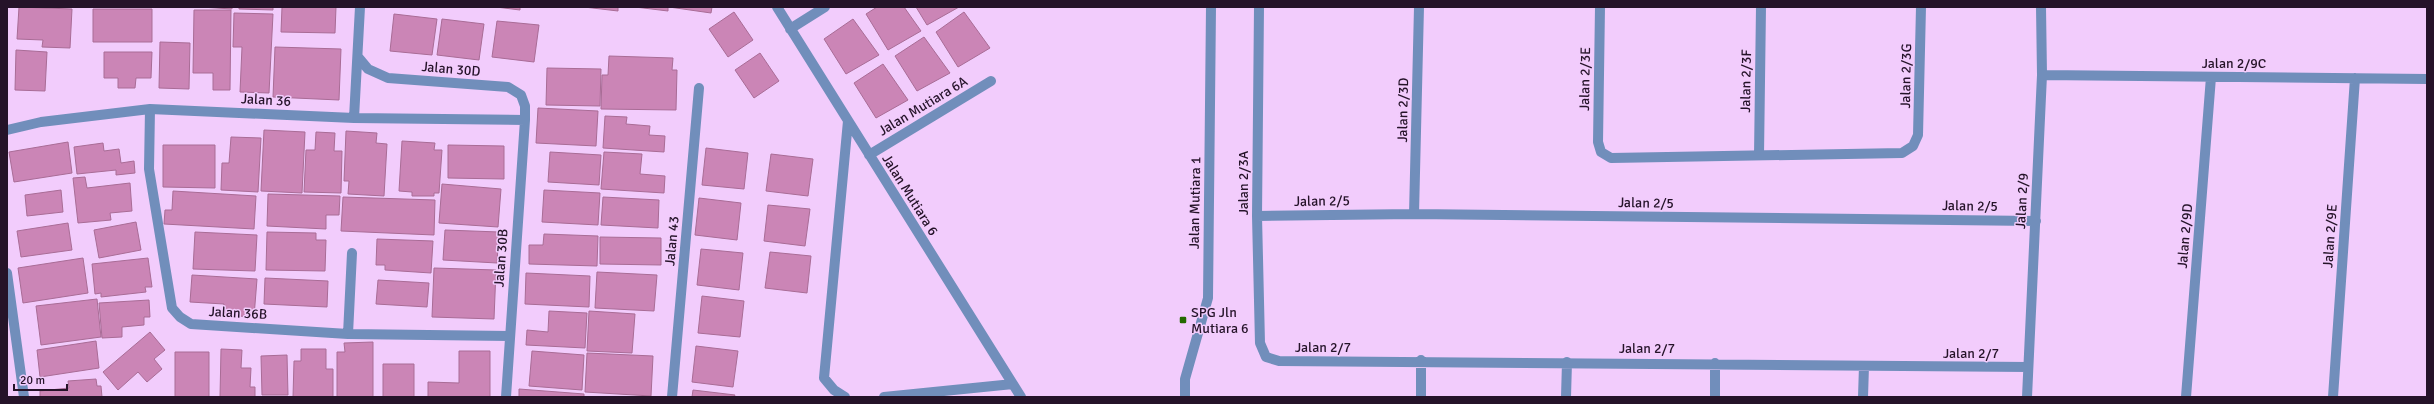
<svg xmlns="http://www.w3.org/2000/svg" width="2434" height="404" font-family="Signika,sans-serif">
  <rect width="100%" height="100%" fill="#f2ccfc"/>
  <!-- building -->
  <path fill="#cb85b6" stroke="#a96c96" d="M 19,7 L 72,9 L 70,48 L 42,47 L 43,40 L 17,39 Z
    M 201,7 L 232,7 L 232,9 Z
    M 239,7 L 273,7 L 273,10 L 239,9 Z
    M 282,7 L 336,7 L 335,33 L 281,32 Z
    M 496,7 L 520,7 L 520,10 Z
    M 584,7 L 618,7 L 618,11 Z
    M 635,7 L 668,7 L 668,11 Z
    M 669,7 L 712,7 L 711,13 Z
    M 877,7 L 904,7 L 921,31 L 888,50 L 866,14 Z
    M 916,7 L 959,7 L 927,25 Z
    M 93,9 L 152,9 L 152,42 L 93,42 Z
    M 194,10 L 231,10 L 230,90 L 213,90 L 213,73 L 193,73 Z
    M 734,12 L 753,40 L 728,57 L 709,29 Z
    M 964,12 L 990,48 L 958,67 L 936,32 Z
    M 234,13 L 273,14 L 269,93 L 240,92 L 242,47 L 233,47 Z
    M 394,14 L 437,19 L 432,55 L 390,51 Z
    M 442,19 L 484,24 L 479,60 L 437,55 Z
    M 853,19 L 879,55 L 846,74 L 824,39 Z
    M 497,21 L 539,25 L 534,62 L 492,57 Z
    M 924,37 L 950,73 L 917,91 L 895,56 Z
    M 160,42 L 190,43 L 189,89 L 159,88 Z
    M 275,47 L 341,49 L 339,100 L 273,97 Z
    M 16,50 L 47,52 L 45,91 L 15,90 Z
    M 104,52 L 152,52 L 151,78 L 136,78 L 135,88 L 118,88 L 118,78 L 104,78 Z
    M 760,53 L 779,81 L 754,98 L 735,70 Z
    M 609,56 L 673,58 L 672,70 L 677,70 L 676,110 L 601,109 L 602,75 L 608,75 Z
    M 883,64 L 908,100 L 876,118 L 854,83 Z
    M 547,68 L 601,69 L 600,106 L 546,105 Z
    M 538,108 L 598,111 L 596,146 L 536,143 Z
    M 605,116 L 627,117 L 626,124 L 650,126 L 649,135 L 665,136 L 664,152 L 603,148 Z
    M 264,130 L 305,132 L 302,193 L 261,191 Z
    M 346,131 L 377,133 L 376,143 L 387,144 L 384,196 L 348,194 L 349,181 L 344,181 Z
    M 316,132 L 335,133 L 334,151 L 342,151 L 341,193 L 304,192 L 306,150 L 315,150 Z
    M 231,137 L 261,138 L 258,192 L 221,190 L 222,163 L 229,163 Z
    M 402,141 L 435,143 L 434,150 L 442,150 L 439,193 L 434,193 L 434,196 L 412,196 L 412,192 L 399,191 Z
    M 68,142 L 72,173 L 14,182 L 9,152 Z
    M 103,143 L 104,151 L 119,149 L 121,163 L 134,161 L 135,173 L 116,175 L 116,170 L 77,174 L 74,147 Z
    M 163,145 L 215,145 L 215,188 L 163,187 Z
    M 448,145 L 504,146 L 504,179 L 448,178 Z
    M 706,148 L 748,153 L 744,189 L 702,185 Z
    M 550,152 L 601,155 L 599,185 L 548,182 Z
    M 604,152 L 642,154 L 640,174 L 665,176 L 664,193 L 601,189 Z
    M 771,154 L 813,159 L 808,196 L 766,191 Z
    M 85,177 L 87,188 L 130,183 L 132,211 L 110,213 L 111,220 L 78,223 L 73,178 Z
    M 442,184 L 501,189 L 498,227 L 439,223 Z
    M 61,190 L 63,212 L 27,216 L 25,195 Z
    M 544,190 L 600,193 L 598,225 L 542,222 Z
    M 173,191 L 256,196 L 254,229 L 164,224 L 165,210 L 172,210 Z
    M 268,194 L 340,196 L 339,215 L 326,215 L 326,229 L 267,226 Z
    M 343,197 L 435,200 L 434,235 L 341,231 Z
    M 603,197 L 659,200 L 658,228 L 601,225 Z
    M 699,198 L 741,203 L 737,240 L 695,235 Z
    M 768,205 L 810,209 L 805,246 L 764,241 Z
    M 136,222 L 141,250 L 99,258 L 94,230 Z
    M 68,223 L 72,250 L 21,257 L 17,231 Z
    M 445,230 L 499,232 L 497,263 L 443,260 Z
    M 195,232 L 257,235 L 255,271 L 193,269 Z
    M 267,232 L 316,233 L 316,240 L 326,240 L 325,271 L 266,270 Z
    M 544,234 L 598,236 L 597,266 L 529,264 L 529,245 L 543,245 Z
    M 600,237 L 661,238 L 661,265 L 600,264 Z
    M 377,239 L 433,241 L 431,273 L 385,270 L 385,265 L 376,265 Z
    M 701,249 L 743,253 L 739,290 L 697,285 Z
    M 770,252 L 811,256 L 807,293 L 765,288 Z
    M 83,258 L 88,293 L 23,303 L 18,268 Z
    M 148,258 L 152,287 L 145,287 L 146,292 L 101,297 L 101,293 L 95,294 L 92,264 Z
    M 434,268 L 496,270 L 494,319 L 432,317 Z
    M 597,272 L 657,275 L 654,311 L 595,308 Z
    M 526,273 L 590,276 L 589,307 L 525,304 Z
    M 192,275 L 257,279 L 254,317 L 223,315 L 224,304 L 190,302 Z
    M 265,278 L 328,281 L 327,307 L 264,304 Z
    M 378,280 L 429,283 L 427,307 L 376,304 Z
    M 702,296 L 744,301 L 740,337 L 698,333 Z
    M 97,299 L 101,337 L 41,345 L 36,306 Z
    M 149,300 L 150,317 L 144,317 L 144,325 L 122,327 L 122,337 L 102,338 L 99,303 Z
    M 549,311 L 587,313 L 585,348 L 526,345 L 527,330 L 548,332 Z
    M 589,311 L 635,314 L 632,353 L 587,351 Z
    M 150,332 L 165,350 L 154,359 L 162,369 L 147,382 L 138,372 L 118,390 L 103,372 Z
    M 96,341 L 99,368 L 40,377 L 37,350 Z
    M 373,342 L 373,397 L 337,397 L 337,352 L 345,352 L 344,343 Z
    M 696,346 L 738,351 L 733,387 L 692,382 Z
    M 221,349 L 242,350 L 241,368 L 251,368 L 250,387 L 255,387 L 255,397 L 220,397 Z
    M 301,349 L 326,349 L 326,369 L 333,369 L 333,397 L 293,397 L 294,361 L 301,361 Z
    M 459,351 L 490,351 L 490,397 L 428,397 L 428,382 L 459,383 Z
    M 532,351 L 584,355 L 582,390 L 529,386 Z
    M 175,352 L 209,352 L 209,397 L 175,397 Z
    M 587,353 L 653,356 L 651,396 L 585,392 Z
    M 287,355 L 288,395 L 262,395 L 261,356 Z
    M 383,364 L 414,364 L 414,397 L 383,397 Z
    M 96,379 L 97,386 L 101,386 L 102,397 L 40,397 L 40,391 L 69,388 L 68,381 Z
    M 519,389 L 584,394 L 584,397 L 519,397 Z
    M 693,390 L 735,395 L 734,397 L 692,397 Z"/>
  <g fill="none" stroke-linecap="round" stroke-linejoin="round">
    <!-- minor -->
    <path stroke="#718ebb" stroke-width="10" d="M 777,7 L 1021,397
      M 1259,7 L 1257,216 L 1260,343 L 1266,357 L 1279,361 L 2028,367
      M 1600,7 L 1598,142 L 1601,152 L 1611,158 L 1902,153 L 1913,146 L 1918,135 L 1921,7
      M 790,29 L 825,7
      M 358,57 L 368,69 L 388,78 L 508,87 L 521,95 L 525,106 L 525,120 L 506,397
      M 2042,75 L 2427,79
      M 150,109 L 149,169 L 172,308 L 180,317 L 191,324 L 348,334 L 509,336
      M 354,118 L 360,7
      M 7,130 L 41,122 L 150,109 L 354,118 L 525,120
      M 869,155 L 991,81
      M 1759,155 L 1761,7
      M 1414,214 L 1419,7
      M 1257,216 L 1414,214 L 2036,221
      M 7,273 L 24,397
      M 348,334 L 352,253
      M 1421,360 L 1421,397
      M 1715,363 L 1715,397
      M 672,397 L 699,88
      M 845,397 L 834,390 L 824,378 L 848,121
      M 884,397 L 1013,384
      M 1185,397 L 1185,379 L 1208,298 L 1211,7
      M 1566,397 L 1567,362
      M 1863,397 L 1864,366
      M 2027,397 L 2042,75 L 2041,7
      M 2186,397 L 2211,77
      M 2333,397 L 2355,78"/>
  </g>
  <!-- markers -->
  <rect fill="#246900" stroke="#f2ccfc" stroke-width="1.5" x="1179" y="316" width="8" height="8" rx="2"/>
  <g text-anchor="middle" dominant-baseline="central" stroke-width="3" stroke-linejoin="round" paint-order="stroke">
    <!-- street labels -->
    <g font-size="14" fill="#251329" stroke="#f2ccfc">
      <text x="2234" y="63">Jalan 2/9C</text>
      <text transform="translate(451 69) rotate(5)">Jalan 30D</text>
      <text transform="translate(1906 76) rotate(-89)">Jalan 2/3G</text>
      <text transform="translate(1585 79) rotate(-89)">Jalan 2/3E</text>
      <text transform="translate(1746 81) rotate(-89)">Jalan 2/3F</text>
      <text transform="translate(266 100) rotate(3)">Jalan 36</text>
      <text transform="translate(923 106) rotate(-31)">Jalan Mutiara 6A</text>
      <text transform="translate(1403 110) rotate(-89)">Jalan 2/3D</text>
      <text transform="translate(1243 183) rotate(-90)">Jalan 2/3A</text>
      <text transform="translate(910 195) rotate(58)">Jalan Mutiara 6</text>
      <text transform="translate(1322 201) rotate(-1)">Jalan 2/5</text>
      <text transform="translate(2022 201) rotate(-87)">Jalan 2/9</text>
      <text transform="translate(1195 203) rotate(-89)">Jalan Mutiara 1</text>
      <text transform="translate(1646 203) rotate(1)">Jalan 2/5</text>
      <text transform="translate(1970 206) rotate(1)">Jalan 2/5</text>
      <text transform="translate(2185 236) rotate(-85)">Jalan 2/9D</text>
      <text transform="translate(2330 236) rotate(-86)">Jalan 2/9E</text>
      <text transform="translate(672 241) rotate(-85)">Jalan 43</text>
      <text transform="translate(501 258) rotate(-86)">Jalan 30B</text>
      <text transform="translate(238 313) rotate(3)">Jalan 36B</text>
      <text x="1323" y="347">Jalan 2/7</text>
      <text x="1647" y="348">Jalan 2/7</text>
      <text x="1971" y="353">Jalan 2/7</text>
    </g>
    <!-- poi labels -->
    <g font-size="14" fill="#251329" stroke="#f2ccfc" text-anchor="start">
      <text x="1191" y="312">SPG Jln<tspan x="1191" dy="16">Mutiara 6</tspan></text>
    </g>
  </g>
  <!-- border -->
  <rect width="2434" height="404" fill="none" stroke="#251329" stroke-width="16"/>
  <!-- scale -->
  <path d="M14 384v6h53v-6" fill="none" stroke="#251329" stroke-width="2"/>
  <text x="20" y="384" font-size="12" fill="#251329" stroke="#f2ccfc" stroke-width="3" paint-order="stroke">20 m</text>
</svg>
